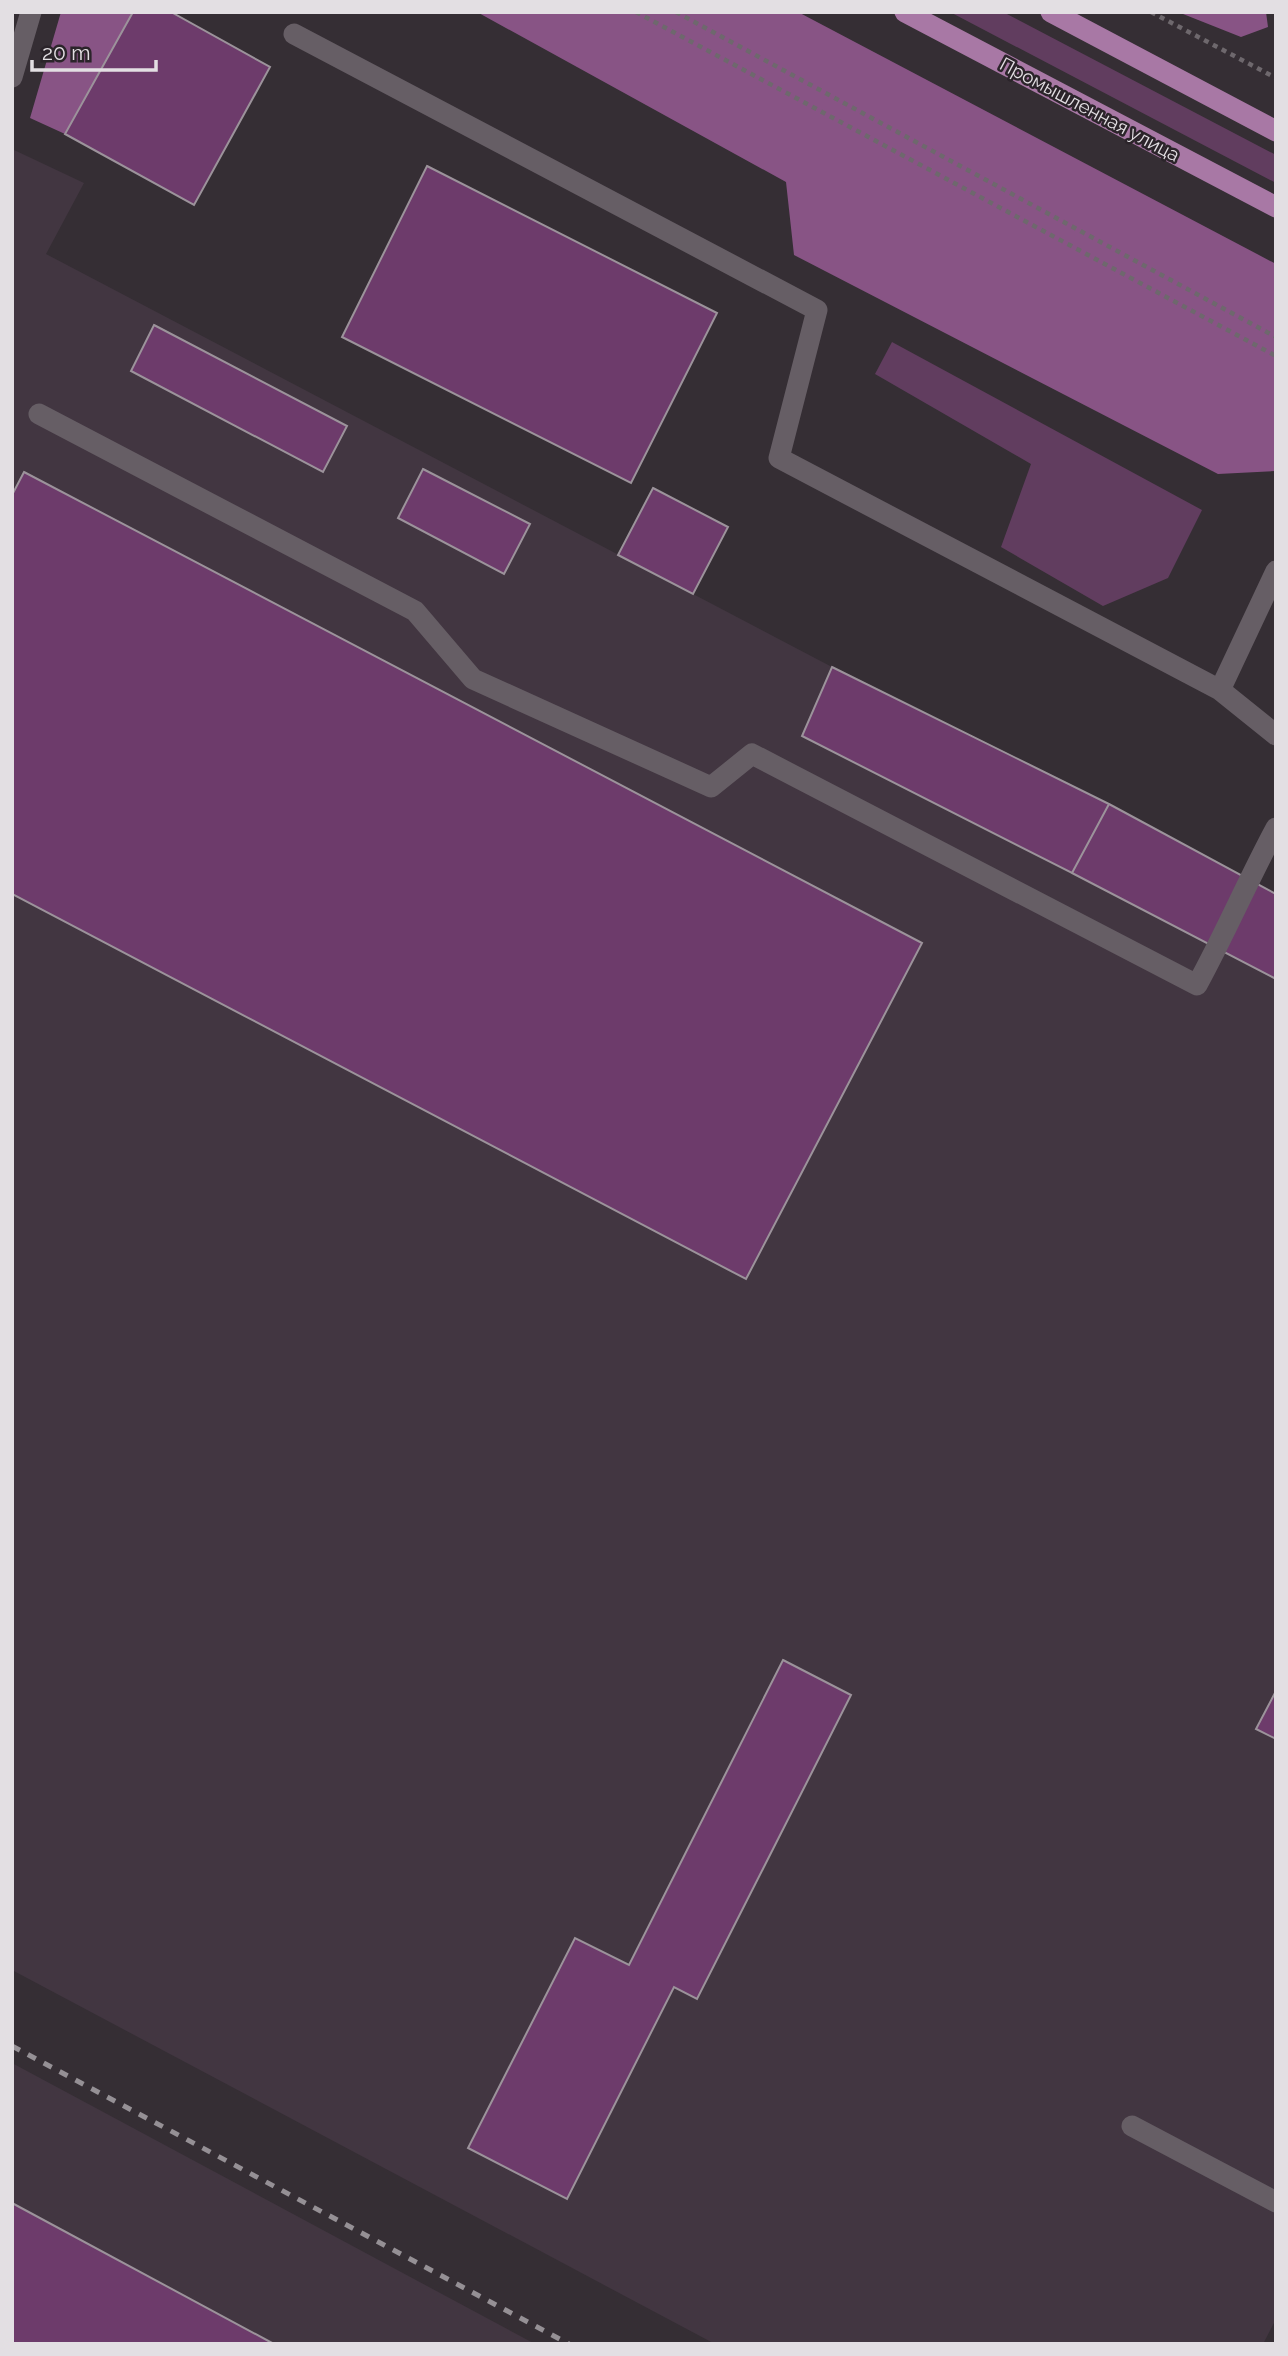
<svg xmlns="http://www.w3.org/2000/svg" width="1288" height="2356" font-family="Raleway,sans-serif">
  <rect width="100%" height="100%" fill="#352e34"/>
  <!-- built -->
  <path fill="#423641" d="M 12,149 L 84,183 L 46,254 L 832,667 L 1068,783 L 1276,894 L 1276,2319 L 1263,2344 L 715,2344 L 12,1970 Z
    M 12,2063 L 535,2344 L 12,2344 Z"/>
  <!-- green -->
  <path fill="#613d5f" d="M 950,12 L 1003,12 L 1276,155 L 1276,183 Z
    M 892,342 L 1202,510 L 1168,578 L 1103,606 L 1001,547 L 1031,464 L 875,374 Z"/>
  <!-- forest -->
  <path fill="#885485" d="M 61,12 L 133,12 L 65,134 L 30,118 Z
    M 477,12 L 798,12 L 1276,264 L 1275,471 L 1218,474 L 794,255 L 786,182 Z
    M 1178,12 L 1266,12 L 1268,27 L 1241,37 Z"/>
  <!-- building -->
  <path fill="#6d3b6b" stroke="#9c939b" stroke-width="2" d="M 133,12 L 171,12 L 270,67 L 194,205 L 65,134 Z
    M 427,166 L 717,313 L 631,483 L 342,337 Z
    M 154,325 L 347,426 L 323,472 L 131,371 Z
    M 423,469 L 530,524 L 504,574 L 398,518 Z
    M 24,472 L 922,943 L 746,1279 L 12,894 L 12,495 Z
    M 653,488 L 728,527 L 693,594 L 618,555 Z
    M 832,667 L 1109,804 L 1072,873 L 802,736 Z
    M 1109,804 L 1276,894 L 1276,979 L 1072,873 Z
    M 783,1660 L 851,1695 L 697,1999 L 674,1987 L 567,2199 L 468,2148 L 575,1938 L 629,1965 Z
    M 1276,1691 L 1276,1739 L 1256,1729 Z
    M 12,2203 L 274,2344 L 12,2344 Z"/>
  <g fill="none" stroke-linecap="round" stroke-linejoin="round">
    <!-- path -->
    <path stroke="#6e686d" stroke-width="4.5" stroke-dasharray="5 5" stroke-linecap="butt" d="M 636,12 L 1276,356
      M 676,12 L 1276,337
      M 1151,12 L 1276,78"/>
    <!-- minor -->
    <path stroke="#665e65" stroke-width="21" d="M 294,34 L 817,310 L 779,458 L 1220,690 L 1276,571
      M 12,77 L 31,12
      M 39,414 L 415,611 L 473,679 L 711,787 L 752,754 L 1197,985 C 1225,934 1248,880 1276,828
      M 1220,690 L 1276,735
      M 1132,2126 L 1276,2202"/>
    <!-- major -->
    <path stroke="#a878a5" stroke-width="21" d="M 905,12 L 1276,207
      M 1051,12 L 1276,131"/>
    <!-- rail -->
    <path stroke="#959095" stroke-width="5" stroke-dasharray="9 9" stroke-linecap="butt" d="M 12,2046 L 569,2344"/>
  </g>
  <g text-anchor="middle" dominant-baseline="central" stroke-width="5" stroke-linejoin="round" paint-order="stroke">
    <!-- street labels -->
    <g font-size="19" fill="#e3dfe3" stroke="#2b242a">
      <text transform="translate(1090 109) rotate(28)">Промышленная улица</text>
    </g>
  </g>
  <!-- border -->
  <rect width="1288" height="2356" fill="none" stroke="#e3dfe3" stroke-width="28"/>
  <!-- scale -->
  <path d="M32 60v10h124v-10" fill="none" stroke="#e3dfe3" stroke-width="3.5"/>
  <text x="42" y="60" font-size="21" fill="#e3dfe3" stroke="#2b242a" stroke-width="5" paint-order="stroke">20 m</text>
</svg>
